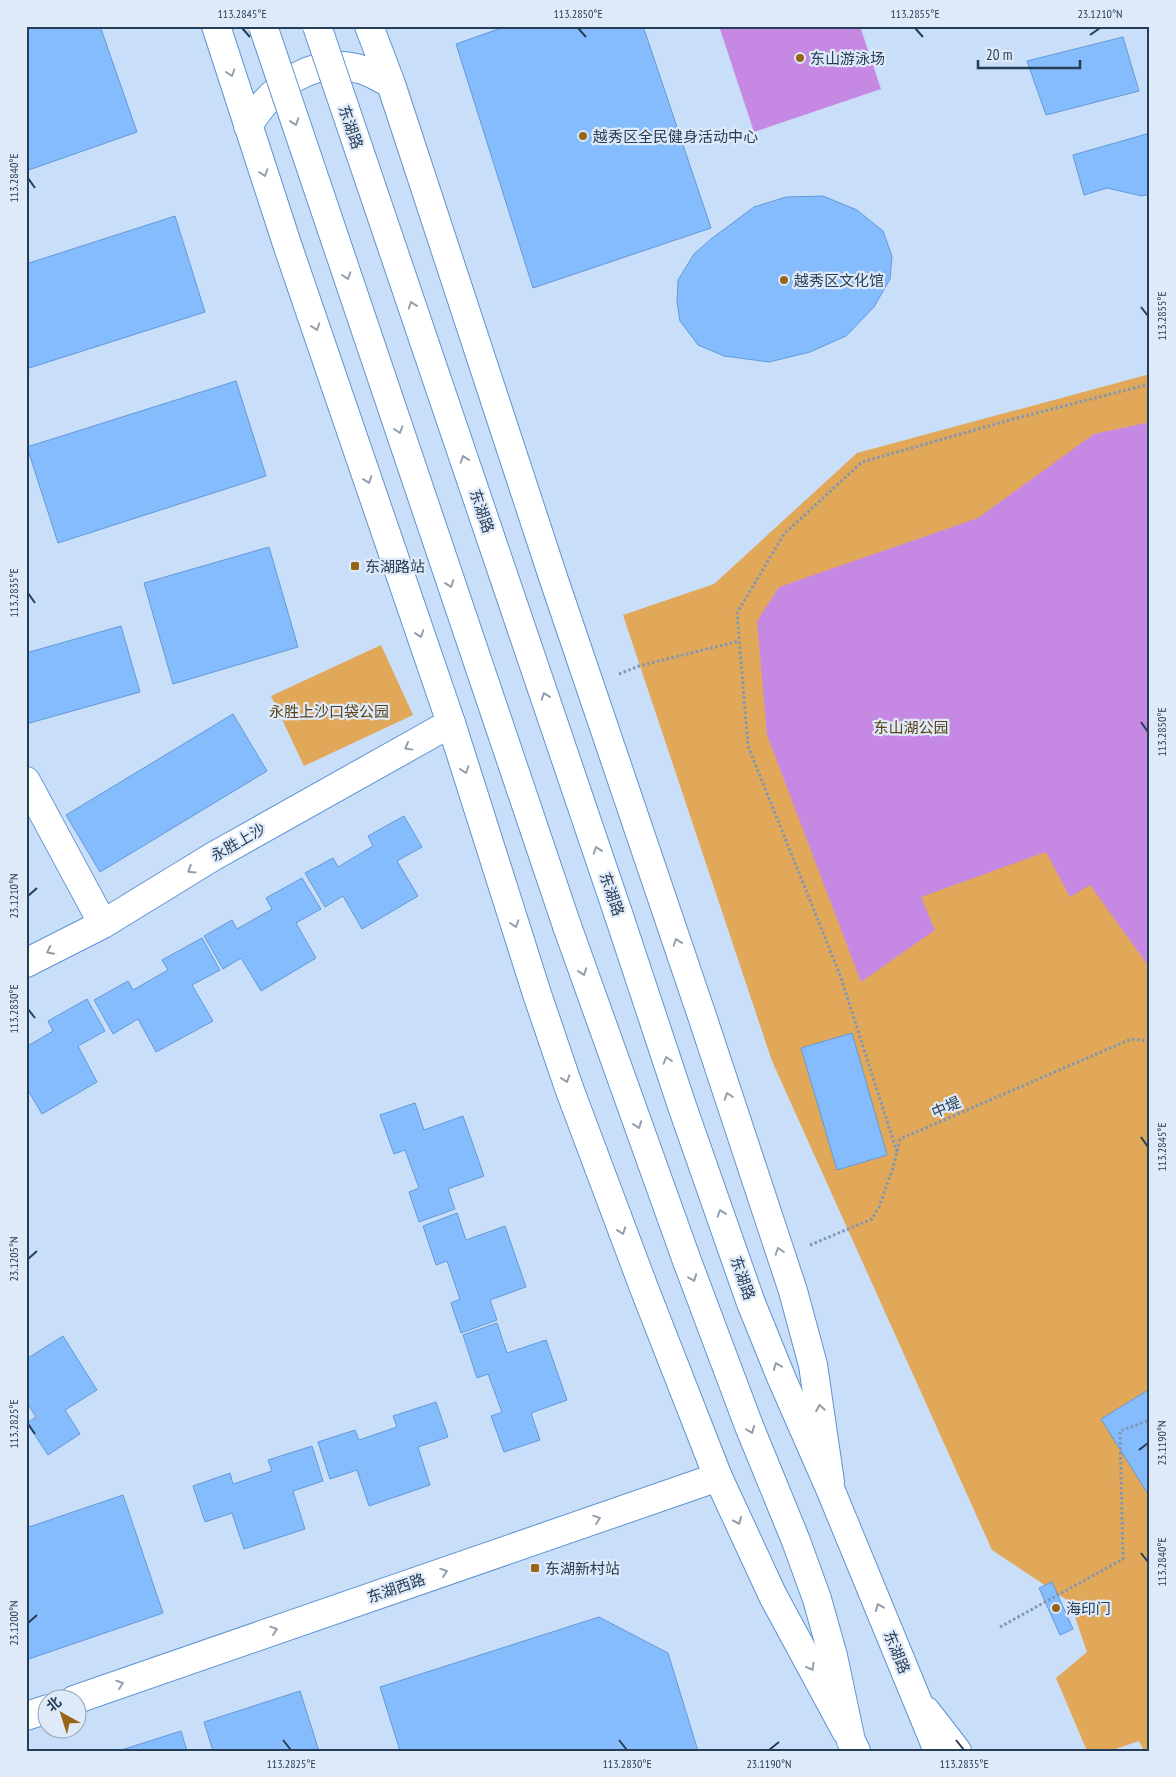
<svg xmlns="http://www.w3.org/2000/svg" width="1176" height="1777" font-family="'PT Sans Narrow','Noto Sans SC',sans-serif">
  <rect width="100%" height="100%" fill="#c8def9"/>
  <!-- green -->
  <path fill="#e1a859" d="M 1150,374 L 1150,1751 L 1144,1751 L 1139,1741 L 1110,1751 L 1087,1751 L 1056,1678 L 1087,1652 L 1070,1602 L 992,1550 L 772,1061 L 623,615 L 714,584 L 857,453 Z
    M 381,645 L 413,715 L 304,766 L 271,696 Z"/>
  <!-- water -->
  <path fill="#c589e4" d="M 719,26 L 860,26 L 881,89 L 754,132 Z
    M 1150,422 L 1150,968 L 1090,885 L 1070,897 L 1046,852 L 921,897 L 935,930 L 861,982 L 767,735 L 757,621 L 779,587 L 978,518 L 1094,434 Z"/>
  <!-- building -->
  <path fill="#85bcfd" stroke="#6499d8" d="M 26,26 L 100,26 L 137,132 L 26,171 Z
    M 507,26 L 643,26 L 711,228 L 533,288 L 456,44 Z
    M 1123,37 L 1139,91 L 1046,115 L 1027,61 Z
    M 1150,133 L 1150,194 L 1142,196 L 1107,188 L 1084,195 L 1073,155 Z
    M 823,196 L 857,210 L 883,231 L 892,256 L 890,279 L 874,307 L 846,336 L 810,352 L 769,362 L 724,356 L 698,345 L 680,321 L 677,302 L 678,280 L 694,254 L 711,239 L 754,207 L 786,197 Z
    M 175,216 L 205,312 L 26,369 L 26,264 Z
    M 236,381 L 266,476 L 58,543 L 27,447 Z
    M 269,547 L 298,647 L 173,684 L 144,583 Z
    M 121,626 L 140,692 L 26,724 L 26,653 Z
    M 233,714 L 267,771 L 100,872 L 66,815 Z
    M 404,816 L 422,847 L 397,861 L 418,896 L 362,929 L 343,896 L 325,907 L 305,873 L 333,858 L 338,867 L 373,846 L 368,836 Z
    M 302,878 L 321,909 L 296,923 L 316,958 L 261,991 L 241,958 L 223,969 L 204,936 L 232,920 L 237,929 L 272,909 L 266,898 Z
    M 202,938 L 220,970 L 192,985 L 213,1021 L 156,1052 L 138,1019 L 113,1034 L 94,1000 L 128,981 L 133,990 L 168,970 L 162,960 Z
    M 87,999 L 105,1031 L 78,1046 L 97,1082 L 42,1114 L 26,1087 L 26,1047 L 53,1031 L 48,1021 Z
    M 852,1033 L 887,1155 L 837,1170 L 801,1048 Z
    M 415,1103 L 424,1130 L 463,1116 L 484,1176 L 448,1189 L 455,1209 L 419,1222 L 409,1192 L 419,1188 L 405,1150 L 394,1154 L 380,1115 Z
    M 457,1213 L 466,1240 L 505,1226 L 526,1287 L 490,1300 L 497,1320 L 461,1333 L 451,1303 L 460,1299 L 447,1261 L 436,1265 L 423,1226 Z
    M 497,1323 L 507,1353 L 546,1340 L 567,1400 L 531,1413 L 540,1440 L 504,1452 L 491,1416 L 502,1412 L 488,1374 L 477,1378 L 463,1335 Z
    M 63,1336 L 97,1390 L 65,1410 L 80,1434 L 48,1455 L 27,1423 L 36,1417 L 26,1401 L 26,1355 L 28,1358 Z
    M 1150,1389 L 1150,1497 L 1101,1419 Z
    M 436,1402 L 448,1437 L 418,1447 L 430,1485 L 369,1506 L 357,1470 L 330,1479 L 318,1442 L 355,1430 L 359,1440 L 397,1427 L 393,1416 Z
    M 312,1446 L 323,1481 L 293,1491 L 305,1529 L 244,1549 L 232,1513 L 205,1522 L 193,1486 L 230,1473 L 233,1484 L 272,1471 L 268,1460 Z
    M 123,1495 L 163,1613 L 26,1660 L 26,1528 Z
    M 1052,1582 L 1073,1629 L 1060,1635 L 1039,1588 Z
    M 599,1617 L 668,1653 L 698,1751 L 400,1751 L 380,1687 Z
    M 300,1691 L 319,1751 L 213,1751 L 204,1722 Z
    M 181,1731 L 187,1751 L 118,1751 Z"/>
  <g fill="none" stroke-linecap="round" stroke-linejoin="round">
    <defs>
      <path id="minor" d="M 26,781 L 103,924
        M 26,963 L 103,924 L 214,856 L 451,723
        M 74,1700 L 718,1477
        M 26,1716 L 48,1709"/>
      <path id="major" d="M 216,26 L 288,247 L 451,723 L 537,994 L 569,1088 L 644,1288 L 718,1477 L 773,1596 L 846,1731
        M 369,26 L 391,84 L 553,577 L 702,1016 L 793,1291 L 813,1365 L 830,1482
        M 248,126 C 272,86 314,54 363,70 C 372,73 382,79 391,84
        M 926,1711 L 957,1751"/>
      <path id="highway" d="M 618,913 L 682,1106 L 751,1303 L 781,1377 L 831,1491 L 938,1751
        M 567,926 L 687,1261 L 749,1426 L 796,1541 L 817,1599 L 833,1656 L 851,1741 L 856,1751"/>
    </defs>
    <!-- minor casing -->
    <use href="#minor" stroke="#5f94d3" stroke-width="30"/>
    <!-- major casing -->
    <use href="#major" stroke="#5f94d3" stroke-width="30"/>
    <!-- highway casing -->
    <use href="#highway" stroke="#5f94d3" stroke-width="30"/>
    <!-- path -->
    <path stroke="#8197b2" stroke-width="3" stroke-dasharray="2.5 2.5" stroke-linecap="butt" d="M 619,674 L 639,666 L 739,641
      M 897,1152 L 840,975 L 748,746 L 737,613 L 784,534 L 862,462 L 1017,418 L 1150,384
      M 810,1245 L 872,1219 L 879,1207 L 892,1171 L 900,1139 L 1131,1039 L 1150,1041
      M 1000,1627 L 1123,1559 L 1120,1431 L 1150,1420"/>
    <!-- minor -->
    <use href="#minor" stroke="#fff" stroke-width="28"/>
    <!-- major -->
    <use href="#major" stroke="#fff" stroke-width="28"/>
    <!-- highway -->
    <use href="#highway" stroke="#fff" stroke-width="28"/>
    <defs>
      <path id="highway-bridge" d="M 263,26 L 567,926
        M 317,26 L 618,913"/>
    </defs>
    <!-- highway-bridge casing -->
    <use href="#highway-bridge" stroke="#5f94d3" stroke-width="30" stroke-linecap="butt"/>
    <!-- highway-bridge -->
    <use href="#highway-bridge" stroke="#fff" stroke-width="28"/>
  </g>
  <!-- one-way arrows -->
  <defs><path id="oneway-chevron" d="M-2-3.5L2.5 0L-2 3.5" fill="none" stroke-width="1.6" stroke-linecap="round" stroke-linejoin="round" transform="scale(1.25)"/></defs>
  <g stroke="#929eab">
    <use href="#oneway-chevron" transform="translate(231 73) rotate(72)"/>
    <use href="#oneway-chevron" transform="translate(295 122) rotate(71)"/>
    <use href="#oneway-chevron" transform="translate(264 173) rotate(72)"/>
    <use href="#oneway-chevron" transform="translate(347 276) rotate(72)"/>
    <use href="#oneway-chevron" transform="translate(412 305) rotate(-109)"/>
    <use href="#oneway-chevron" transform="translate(316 327) rotate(71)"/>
    <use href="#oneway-chevron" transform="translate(399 430) rotate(72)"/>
    <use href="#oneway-chevron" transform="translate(464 459) rotate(-109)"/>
    <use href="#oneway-chevron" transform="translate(368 480) rotate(71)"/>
    <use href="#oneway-chevron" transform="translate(450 584) rotate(71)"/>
    <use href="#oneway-chevron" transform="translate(420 634) rotate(71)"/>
    <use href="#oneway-chevron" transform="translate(545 696) rotate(-109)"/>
    <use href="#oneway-chevron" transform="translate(408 747) rotate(151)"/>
    <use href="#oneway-chevron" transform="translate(465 770) rotate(72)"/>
    <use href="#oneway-chevron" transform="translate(597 850) rotate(-109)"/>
    <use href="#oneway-chevron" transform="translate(191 870) rotate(148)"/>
    <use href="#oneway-chevron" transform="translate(515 924) rotate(72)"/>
    <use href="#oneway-chevron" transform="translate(677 942) rotate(-109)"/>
    <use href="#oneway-chevron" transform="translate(50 951) rotate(153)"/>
    <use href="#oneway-chevron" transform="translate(583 972) rotate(70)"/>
    <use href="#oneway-chevron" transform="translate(667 1060) rotate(-108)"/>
    <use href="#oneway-chevron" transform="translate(566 1079) rotate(71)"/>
    <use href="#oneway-chevron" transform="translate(728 1096) rotate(-108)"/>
    <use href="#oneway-chevron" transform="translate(638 1125) rotate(70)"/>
    <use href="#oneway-chevron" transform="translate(721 1213) rotate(-109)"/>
    <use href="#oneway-chevron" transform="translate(622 1231) rotate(70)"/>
    <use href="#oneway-chevron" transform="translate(779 1251) rotate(-108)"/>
    <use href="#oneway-chevron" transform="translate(693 1278) rotate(69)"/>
    <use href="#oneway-chevron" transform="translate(777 1366) rotate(-112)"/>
    <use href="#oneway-chevron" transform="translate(820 1408) rotate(-99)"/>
    <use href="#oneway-chevron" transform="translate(751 1430) rotate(68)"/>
    <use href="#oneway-chevron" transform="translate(597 1519) rotate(-19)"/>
    <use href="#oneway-chevron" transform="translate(738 1521) rotate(66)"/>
    <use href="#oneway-chevron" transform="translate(444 1572) rotate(-19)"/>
    <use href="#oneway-chevron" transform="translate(879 1607) rotate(-112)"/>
    <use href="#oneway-chevron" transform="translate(274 1630) rotate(-19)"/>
    <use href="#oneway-chevron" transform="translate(811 1667) rotate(61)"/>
    <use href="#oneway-chevron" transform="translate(120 1684) rotate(-19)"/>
  </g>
  <!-- ticks -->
  <path fill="none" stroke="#263d57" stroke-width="2" d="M 242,28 L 250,37M 578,28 L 586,37M 915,28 L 923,37M 1090,35 L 1100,28M 28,178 L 35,188M 1141,307 L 1148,316M 28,593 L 35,603M 1141,722 L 1148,732M 28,896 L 37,888M 28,1009 L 35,1018M 1141,1137 L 1148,1147M 28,1259 L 37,1251M 28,1424 L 35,1434M 1139,1450 L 1148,1443M 1141,1553 L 1148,1562M 28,1623 L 37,1615M 283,1740 L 291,1750M 619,1740 L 627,1750M 956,1740 L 964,1750M 769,1750 L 779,1742"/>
  <!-- markers -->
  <g fill="#966517" stroke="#dfeaf8" stroke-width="2">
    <circle cx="800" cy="58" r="5"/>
    <circle cx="583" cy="136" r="5"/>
    <circle cx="784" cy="280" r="5"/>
    <rect x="350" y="561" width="10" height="10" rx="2.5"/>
    <rect x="530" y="1563" width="10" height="10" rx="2.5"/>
    <circle cx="1056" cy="1608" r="5"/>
  </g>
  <g text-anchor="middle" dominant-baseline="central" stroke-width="4.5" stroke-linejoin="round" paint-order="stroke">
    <!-- poi labels -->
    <g font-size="15" fill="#263d57" stroke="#dfeaf8" text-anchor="start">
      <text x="810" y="58">东山游泳场</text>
      <text x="593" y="136">越秀区全民健身活动中心</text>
      <text x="794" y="280">越秀区文化馆</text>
      <text x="365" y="566">东湖路站</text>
      <text x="545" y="1568">东湖新村站</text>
      <text x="1066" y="1608">海印门</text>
    </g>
    <!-- street labels -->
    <g font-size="15" fill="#263d57" stroke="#dfeaf8">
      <text transform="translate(351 127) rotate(71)">东湖路</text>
      <text transform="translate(482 511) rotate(71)">东湖路</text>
      <text transform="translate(238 842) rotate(-30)">永胜上沙</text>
      <text transform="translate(612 894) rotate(71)">东湖路</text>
      <text transform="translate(946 1107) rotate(-24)">中堤</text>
      <text transform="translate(743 1278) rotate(71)">东湖路</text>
      <text transform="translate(396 1588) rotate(-19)">东湖西路</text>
      <text transform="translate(897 1652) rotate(68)">东湖路</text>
    </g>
    <!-- park labels -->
    <g font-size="15" fill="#5d4117" stroke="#dfeaf8">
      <text x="329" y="711">永胜上沙口袋公园</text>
      <text x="911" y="727">东山湖公园</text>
    </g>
  </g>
  <!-- border -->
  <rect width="1176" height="1777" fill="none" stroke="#dfeaf8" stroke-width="55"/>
  <!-- north arrow -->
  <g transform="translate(62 1714) rotate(321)"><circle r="24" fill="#dfeaf8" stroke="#95a5b8"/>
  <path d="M0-4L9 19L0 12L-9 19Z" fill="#966517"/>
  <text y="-8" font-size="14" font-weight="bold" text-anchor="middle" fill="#263d57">北</text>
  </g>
  <!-- scale -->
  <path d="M978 60v8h102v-8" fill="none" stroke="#263d57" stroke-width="2.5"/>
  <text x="986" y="60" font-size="15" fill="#263d57" stroke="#dfeaf8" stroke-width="4" paint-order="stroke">20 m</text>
  <rect x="28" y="28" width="1120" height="1722" fill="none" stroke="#263d57" stroke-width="2"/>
  <g font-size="12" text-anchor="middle" fill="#263d57">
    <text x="242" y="18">113.2845°E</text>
    <text x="578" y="18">113.2850°E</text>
    <text x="915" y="18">113.2855°E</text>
    <text x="1100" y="18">23.1210°N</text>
    <text transform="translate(14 178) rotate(-90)" y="4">113.2840°E</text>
    <text transform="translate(1162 316) rotate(-90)" y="4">113.2855°E</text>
    <text transform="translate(14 593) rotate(-90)" y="4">113.2835°E</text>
    <text transform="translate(1162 732) rotate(-90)" y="4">113.2850°E</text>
    <text transform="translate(14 896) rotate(-90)" y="4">23.1210°N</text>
    <text transform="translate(14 1009) rotate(-90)" y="4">113.2830°E</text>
    <text transform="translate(1162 1147) rotate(-90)" y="4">113.2845°E</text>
    <text transform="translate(14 1259) rotate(-90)" y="4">23.1205°N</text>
    <text transform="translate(14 1424) rotate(-90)" y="4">113.2825°E</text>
    <text transform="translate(1162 1443) rotate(-90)" y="4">23.1190°N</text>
    <text transform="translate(1162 1562) rotate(-90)" y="4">113.2840°E</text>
    <text transform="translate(14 1623) rotate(-90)" y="4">23.1200°N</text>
    <text x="291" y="1768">113.2825°E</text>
    <text x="627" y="1768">113.2830°E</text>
    <text x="769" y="1768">23.1190°N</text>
    <text x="964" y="1768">113.2835°E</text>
  </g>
</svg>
